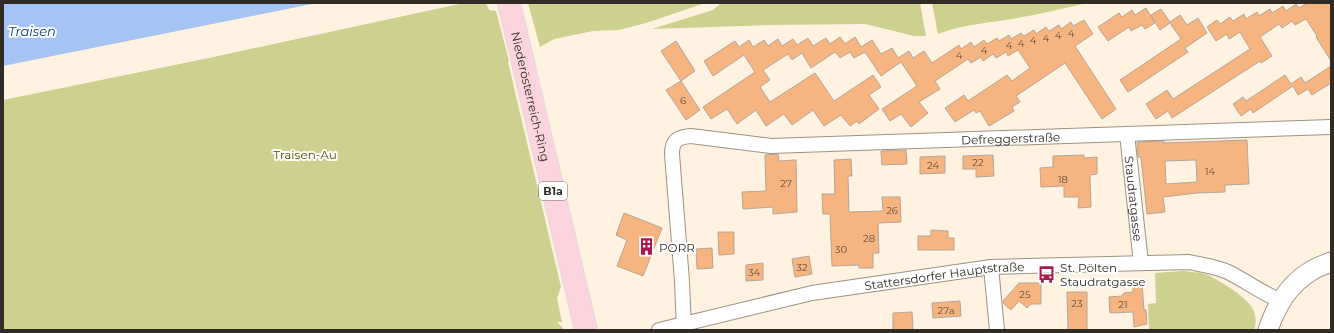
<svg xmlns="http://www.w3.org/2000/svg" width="1334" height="333" font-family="Montserrat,sans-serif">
  <rect width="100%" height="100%" fill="#fff2e0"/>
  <!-- green -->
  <path fill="#cdd08e" d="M 464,3 L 486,3 L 489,10 L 496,11 L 509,61 L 508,62 L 561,287 L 557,298 L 562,322 L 557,322 L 563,328 L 562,330 L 3,330 L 3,100 L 209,58 Z
    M 528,3 L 705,3 L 646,23 L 619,30 L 593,31 L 554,39 L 540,47 Z
    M 721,3 L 920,3 L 926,36 L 914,36 L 865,24 L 773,25 L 652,29 L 713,10 Z
    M 932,3 L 1087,3 C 1064,8 1041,14 1017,18 C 991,23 963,24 938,34 Z
    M 1183,271 C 1190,272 1198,272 1205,274 C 1218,279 1243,295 1251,306 C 1256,313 1257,322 1254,330 L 1149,330 L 1148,304 L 1156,303 L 1155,273 Z"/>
  <!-- water -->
  <path fill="#a5c4f4" d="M 3,3 L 317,3 L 3,66 Z"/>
  <!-- building -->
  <path fill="#f5b480" stroke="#b6a597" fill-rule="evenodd" d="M 1307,3 L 1331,3 L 1331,61 L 1316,37 L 1317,36 L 1306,19 L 1295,25 L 1292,21 L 1282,28 L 1279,24 L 1260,37 L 1272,56 L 1261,63 L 1260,61 L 1172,118 L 1168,111 L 1156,119 L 1146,104 L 1167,90 L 1173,99 L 1250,49 L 1240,32 L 1229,39 L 1227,34 L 1216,41 L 1207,27 L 1217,20 L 1220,24 L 1230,17 L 1233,21 L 1244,14 L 1246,19 L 1257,12 L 1259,16 L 1270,9 L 1272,13 L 1283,6 L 1286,11 L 1296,4 L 1299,8 Z
    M 1146,8 L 1155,23 L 1145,29 L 1142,25 L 1131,31 L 1129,27 L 1108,41 L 1098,27 L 1119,13 L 1122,17 L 1132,10 L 1135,15 Z
    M 1161,9 L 1170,22 L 1180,15 L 1187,25 L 1198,18 L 1207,33 L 1185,48 L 1188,52 L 1128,92 L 1120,80 L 1181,39 L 1170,23 L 1160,30 L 1151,15 Z
    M 1084,20 L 1093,34 L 1075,46 L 1116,109 L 1102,119 L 1065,63 L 1016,96 L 1020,102 L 1012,107 L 1014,111 L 989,126 L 980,111 L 976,113 L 974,110 L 955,122 L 945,108 L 964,95 L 968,101 L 1007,75 L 1012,81 L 1030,68 L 1018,50 L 1008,56 L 1006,52 L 996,58 L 993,54 L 983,61 L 981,57 L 971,63 L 968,59 L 935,81 L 940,89 L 919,102 L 928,113 L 911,127 L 901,114 L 890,121 L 882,109 L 917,86 L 901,62 L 881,76 L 865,52 L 854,58 L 850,52 L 840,58 L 835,52 L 811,68 L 802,53 L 792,60 L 788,54 L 763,70 L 770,80 L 760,87 L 770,102 L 815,73 L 834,101 L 873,75 L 881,87 L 869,95 L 879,109 L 859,124 L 857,121 L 850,126 L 841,115 L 824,126 L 813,110 L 792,125 L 784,114 L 766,126 L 756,110 L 737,124 L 727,109 L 711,119 L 703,107 L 755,72 L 744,55 L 713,76 L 704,61 L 735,41 L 739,47 L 749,40 L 753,47 L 764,40 L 768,46 L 778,39 L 782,46 L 793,39 L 797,45 L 808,38 L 813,46 L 826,38 L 830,44 L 840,37 L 845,44 L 855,37 L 861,47 L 872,40 L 881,54 L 892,48 L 898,58 L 909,51 L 913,58 L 924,51 L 932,63 L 959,45 L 961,49 L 971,42 L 974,47 L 984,40 L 987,44 L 997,38 L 999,41 L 1009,35 L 1011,39 L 1021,33 L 1024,36 L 1034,30 L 1036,34 L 1046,27 L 1049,31 L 1059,25 L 1061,29 L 1071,22 L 1073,26 Z
    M 676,41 L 695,71 L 681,81 L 661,51 Z
    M 1331,66 L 1331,83 L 1312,95 L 1308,89 L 1298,95 L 1293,86 L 1253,113 L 1251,109 L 1241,116 L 1233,104 L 1243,97 L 1246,101 L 1285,75 L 1291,84 L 1301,77 L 1305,83 Z
    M 681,81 L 700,110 L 686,120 L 666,90 Z
    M 1247,140 L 1249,184 L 1225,185 L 1225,192 L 1197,193 L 1163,197 L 1165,212 L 1147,214 L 1141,157 L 1138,157 L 1137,142 L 1164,141 L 1164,143 ZM 1196,160 L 1197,182 L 1166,184 L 1165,161 Z
    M 906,150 L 907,164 L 882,165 L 881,151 Z
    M 778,154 L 779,161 L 796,160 L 797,212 L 773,214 L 773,207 L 743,209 L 742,192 L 766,191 L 765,155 Z
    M 993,155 L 994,176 L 976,177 L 976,169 L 963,169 L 963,156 Z
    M 1084,155 L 1084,158 L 1097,157 L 1097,174 L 1090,175 L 1091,207 L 1078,208 L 1079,197 L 1064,197 L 1064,186 L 1041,187 L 1040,168 L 1053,167 L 1053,156 Z
    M 945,156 L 945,173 L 920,174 L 920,157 Z
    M 851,159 L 852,176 L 848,176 L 849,212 L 883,211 L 882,197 L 900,197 L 901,222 L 878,223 L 879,253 L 873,253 L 873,268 L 859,268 L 859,265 L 832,266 L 830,214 L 823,214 L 822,194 L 835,194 L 834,160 Z
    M 624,213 L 662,228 L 643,276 L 617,266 L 627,240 L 616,235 Z
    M 931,230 L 948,231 L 948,238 L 954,238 L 954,250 L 918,250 L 918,236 L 931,236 Z
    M 718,232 L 734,232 L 734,254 L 719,255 Z
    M 712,248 L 713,268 L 697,269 L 696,249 Z
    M 809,256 L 812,274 L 795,277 L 792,259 Z
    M 763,263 L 763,280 L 746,281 L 746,265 Z
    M 1133,282 L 1142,284 L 1144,310 L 1146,310 L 1147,324 L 1134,327 L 1133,312 L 1110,313 L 1109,297 L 1122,296 L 1124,293 L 1133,292 Z
    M 1019,283 L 1041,283 L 1041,304 L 1031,304 L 1027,308 L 1019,301 L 1011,310 L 1003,303 L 1003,301 Z
    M 1067,292 L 1087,292 L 1087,330 L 1068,330 Z
    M 960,301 L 961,316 L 933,318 L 932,303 Z
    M 912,312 L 913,330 L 893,330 L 893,313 Z"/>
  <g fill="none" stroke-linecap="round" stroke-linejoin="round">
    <defs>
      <g id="minor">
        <path id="s1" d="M 1127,134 L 1141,263"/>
        <path d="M 991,267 L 997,330"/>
        <path id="s2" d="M 659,330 L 812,293 L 991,267 L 1189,262 C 1202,265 1216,266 1228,272 C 1246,281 1262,293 1281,301"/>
        <path id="s3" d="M 684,330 L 682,281 L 672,154 C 672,140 678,137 691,136 L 771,146 L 1331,127"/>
      </g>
      <path id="secondary" d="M 1268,330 C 1276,306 1289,284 1311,271 C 1317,267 1324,265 1331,262"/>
      <g id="primary">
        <path id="s4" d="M 509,3 L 586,330"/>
      </g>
    </defs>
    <!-- minor casing -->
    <use href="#minor" stroke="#9d9281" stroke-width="16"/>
    <!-- secondary casing -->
    <use href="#secondary" stroke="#9d9281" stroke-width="21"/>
    <!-- primary casing -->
    <use href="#primary" stroke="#dedddc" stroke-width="24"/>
    <!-- minor -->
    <use href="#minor" stroke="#fff" stroke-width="14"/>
    <!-- secondary -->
    <use href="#secondary" stroke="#fff" stroke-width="19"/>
    <!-- primary -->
    <use href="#primary" stroke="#fcd4dd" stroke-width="22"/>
  </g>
  <!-- icons -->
  <defs>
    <symbol id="building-bare" viewBox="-9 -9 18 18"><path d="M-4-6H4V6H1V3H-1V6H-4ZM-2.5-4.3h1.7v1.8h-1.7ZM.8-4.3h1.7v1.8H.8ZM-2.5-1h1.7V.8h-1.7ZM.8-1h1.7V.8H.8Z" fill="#aa174d" stroke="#fff" stroke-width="2.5" paint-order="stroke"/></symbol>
    <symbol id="bus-bare" viewBox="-9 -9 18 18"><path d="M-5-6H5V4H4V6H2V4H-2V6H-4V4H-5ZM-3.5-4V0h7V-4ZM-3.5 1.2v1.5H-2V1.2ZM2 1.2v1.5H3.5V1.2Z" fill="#aa174d" stroke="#fff" stroke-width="2.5" paint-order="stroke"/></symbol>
  </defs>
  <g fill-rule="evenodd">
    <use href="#building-bare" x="634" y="234" width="25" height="25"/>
    <use href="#bus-bare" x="1034" y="262" width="25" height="25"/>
  </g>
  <g text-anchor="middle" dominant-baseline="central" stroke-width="4" stroke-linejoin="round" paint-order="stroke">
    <!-- number labels -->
    <g font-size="10" fill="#614d3b">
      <text x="1071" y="33">4</text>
      <text x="1058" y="35">4</text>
      <text x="1046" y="38">4</text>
      <text x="1033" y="40">4</text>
      <text x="1021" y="43">4</text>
      <text x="1009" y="45">4</text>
      <text x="984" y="50">4</text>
      <text x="959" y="55">4</text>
      <text x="683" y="100">6</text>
      <text x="978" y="162">22</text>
      <text x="933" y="165">24</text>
      <text x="1210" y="171">14</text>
      <text x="1063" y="179">18</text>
      <text x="786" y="183">27</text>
      <text x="892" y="210">26</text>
      <text x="869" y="238">28</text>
      <text x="841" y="249">30</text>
      <text x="802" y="267">32</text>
      <text x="754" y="272">34</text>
      <text x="1025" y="294">25</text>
      <text x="1077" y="303">23</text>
      <text x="1123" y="304">21</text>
      <text x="946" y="310">27a</text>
    </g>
    <!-- shield labels -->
    <rect fill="#fff" stroke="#6e6b66" stroke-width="1" x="539" y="182" width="28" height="18" rx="3"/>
    <g font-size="11" font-weight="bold" fill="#302b24">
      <text x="553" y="191">B1a</text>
    </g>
    <!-- street labels -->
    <g font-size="12" fill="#302b24" stroke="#fff">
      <text stroke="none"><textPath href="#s4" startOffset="96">Niederösterreich-Ring</textPath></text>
      <text stroke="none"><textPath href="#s3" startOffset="527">Defreggerstraße</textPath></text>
      <text stroke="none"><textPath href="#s1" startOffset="65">Staudratgasse</textPath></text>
      <text stroke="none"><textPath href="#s2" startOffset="291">Stattersdorfer Hauptstraße</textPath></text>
    </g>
    <!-- park labels -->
    <g font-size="12" fill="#525300" stroke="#fff">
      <text x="305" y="154">Traisen-Au</text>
    </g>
    <!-- poi labels -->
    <g font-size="12" fill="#302b24" stroke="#fff" text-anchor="start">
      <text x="659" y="247">PORR</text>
      <text x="1060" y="267">St. Pölten<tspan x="1060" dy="14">Staudratgasse</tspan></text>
    </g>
    <!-- water labels -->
    <g font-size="13" font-style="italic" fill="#0a397d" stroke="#fff">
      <text x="32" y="31">Traisen</text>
    </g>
  </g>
  <!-- border -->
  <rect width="1334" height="333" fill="none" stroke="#302b24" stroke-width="8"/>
</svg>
